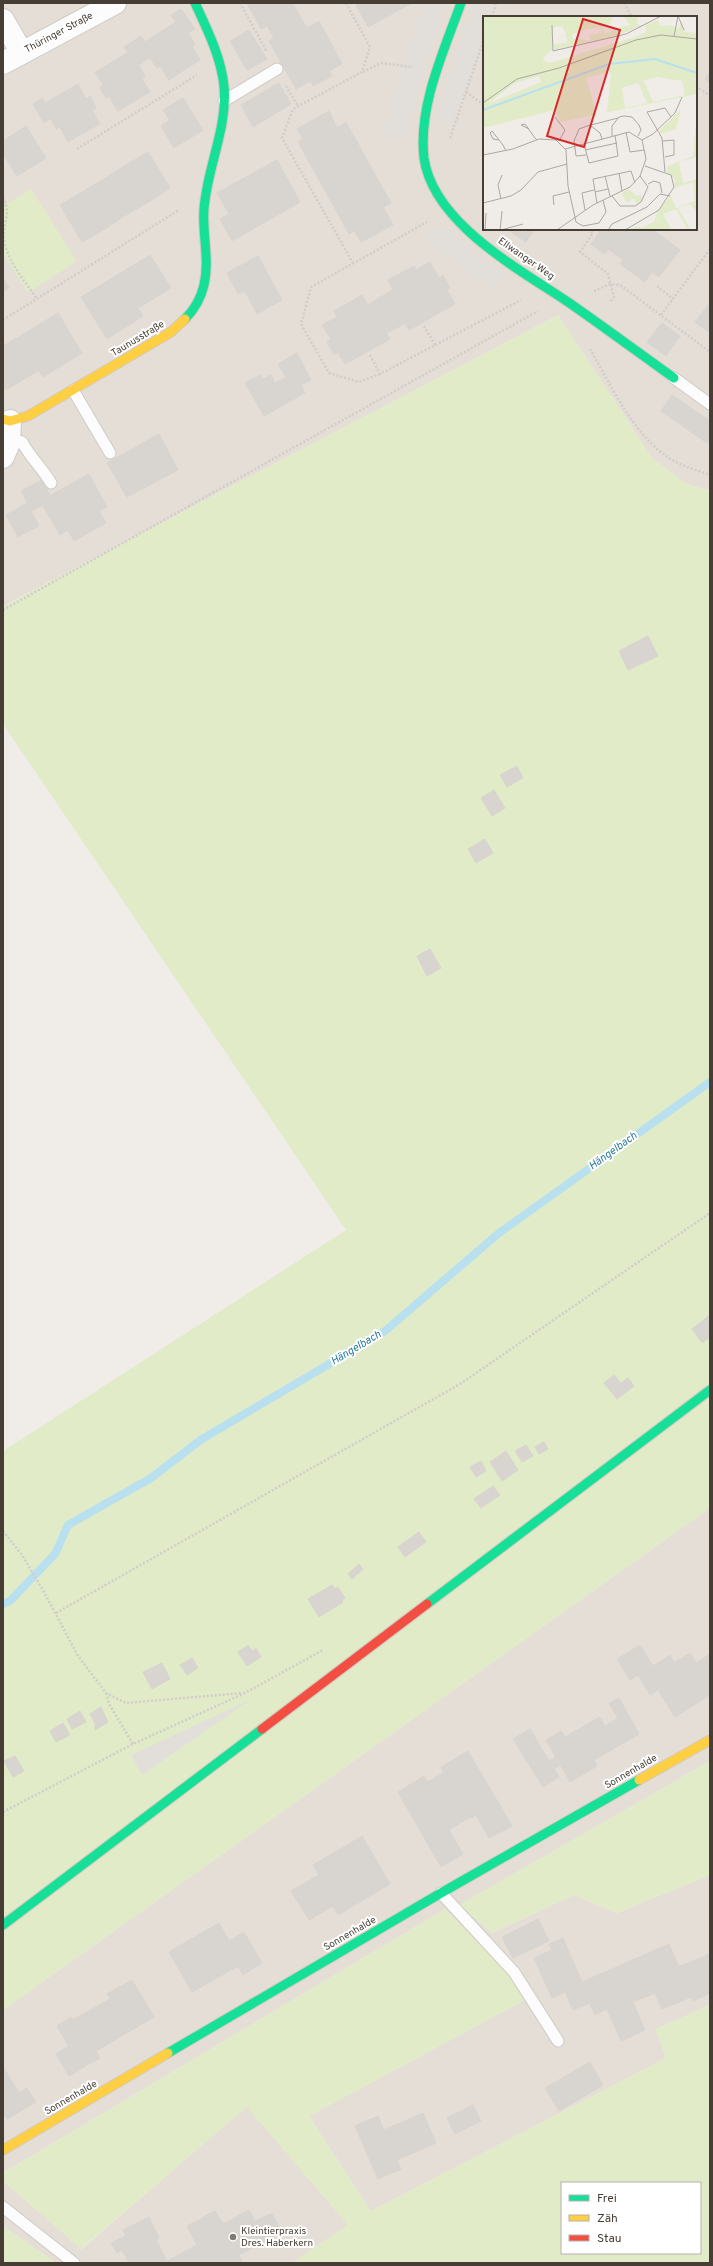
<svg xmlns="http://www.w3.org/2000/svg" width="713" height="2266" font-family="Overpass,sans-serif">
  <rect width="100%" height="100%" fill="#f0ede9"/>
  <!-- residential -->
  <path fill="#e4ded6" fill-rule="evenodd" d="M 3,3 L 710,3 L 710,491 L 685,483 L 652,458 L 558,315 L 3,606 ZM 484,17 L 696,17 L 696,229 L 484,229 Z
    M 710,1508 L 710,1761 L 460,1905 L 492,1933 L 574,1895 L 617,1913 L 710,1875 L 710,2005 L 656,2029 L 666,2058 L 371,2211 L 309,2116 L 525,2000 L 445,1909 L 3,2173 L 3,2010 Z
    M 247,2106 L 348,2225 L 292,2263 L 56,2263 L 3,2226 L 3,2181 L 82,2249 Z"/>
  <!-- green -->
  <path fill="#e1ebc8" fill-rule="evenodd" d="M 31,189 L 77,261 L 28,293 L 3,254 L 3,206 Z
    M 558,315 L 652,458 L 685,483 L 710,491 L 710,1508 L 3,2010 L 3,1451 L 346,1230 L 3,724 L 3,606 Z
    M 710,1761 L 710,1875 L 617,1913 L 574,1895 L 492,1933 L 459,1905 Z
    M 445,1909 L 505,1968 L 525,2000 L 309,2116 L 371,2211 L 666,2058 L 656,2029 L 710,2005 L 710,2263 L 292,2263 L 348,2225 L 247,2107 L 81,2249 L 3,2181 L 3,2173 ZM 562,2183 L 700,2183 L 700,2253 L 562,2253 Z
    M 3,2226 L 56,2263 L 3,2263 Z"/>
  <!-- parking -->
  <path fill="#e2deda" d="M 423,3 L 442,8 L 403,139 L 383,134 Z
    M 474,3 L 493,5 L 489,17 L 484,17 L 484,33 L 452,126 L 435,120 Z
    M 439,224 L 505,275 L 494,290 L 425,238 Z
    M 250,1700 L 142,1775 L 131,1755 Z"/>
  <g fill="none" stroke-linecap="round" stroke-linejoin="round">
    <!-- stream -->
    <path stroke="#b8e0ef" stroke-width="8" d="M 3,1604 L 10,1601 L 55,1554 L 68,1525 L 151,1478 L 202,1439 L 385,1331 L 499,1233 L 710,1082"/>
  </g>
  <!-- building -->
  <path fill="#d8d4d0" stroke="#d8d4cf" d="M 247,3 L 293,3 L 299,15 L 270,31 L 267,26 L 261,29 Z
    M 360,3 L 412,3 L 368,27 L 356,5 Z
    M 181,9 L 195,29 L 185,35 L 171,15 Z
    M 299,15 L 307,28 L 319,21 L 342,64 L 329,71 L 332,76 L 313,86 L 310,81 L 296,89 L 269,41 L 274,38 L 270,31 Z
    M 176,22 L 185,35 L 188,33 L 195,44 L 192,47 L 200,60 L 184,70 L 160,32 Z
    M 249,30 L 267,59 L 247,70 L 230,41 Z
    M 160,32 L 184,70 L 169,80 L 160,66 L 157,68 L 150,58 L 154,55 L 145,42 Z
    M 141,36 L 154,55 L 136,67 L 124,47 Z
    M 127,53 L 136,67 L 139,65 L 145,76 L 142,79 L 150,92 L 133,102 L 111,63 Z
    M 111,63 L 133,102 L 118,111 L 109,96 L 106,98 L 100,88 L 103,85 L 95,72 Z
    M 710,72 L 710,83 L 705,79 Z
    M 279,83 L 291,104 L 253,127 L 241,105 Z
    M 78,84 L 86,99 L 90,96 L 96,108 L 92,110 L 100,124 L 83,133 L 61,94 Z
    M 61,94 L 83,133 L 68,142 L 60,127 L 56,129 L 50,118 L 54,116 L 45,103 Z
    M 42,98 L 54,116 L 44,123 L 33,104 Z
    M 183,98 L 203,130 L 174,148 L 161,126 L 170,120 L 163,110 Z
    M 329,111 L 337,128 L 346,122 L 368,162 L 323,187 L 298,142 L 303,139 L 297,129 Z
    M 26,126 L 46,158 L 17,176 L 3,154 L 3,141 Z
    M 148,152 L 170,188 L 149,202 L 126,165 Z
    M 277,160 L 300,202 L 232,241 L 220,219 L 229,214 L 217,193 Z
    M 368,162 L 391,203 L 383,207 L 393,225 L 361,242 L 354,231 L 349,234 L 323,187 Z
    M 126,165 L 149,202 L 126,215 L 104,179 Z
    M 104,179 L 126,215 L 105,229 L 82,192 Z
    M 82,192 L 105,229 L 82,242 L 60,205 Z
    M 507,229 L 535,229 L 526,242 Z
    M 595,229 L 652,229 L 680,250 L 659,277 L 652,272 L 645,282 L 620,264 L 623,260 L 608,249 L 605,254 L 591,244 L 600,232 Z
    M 150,255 L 171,288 L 138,308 L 143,316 L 107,339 L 81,297 Z
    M 258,256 L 282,300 L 257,314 L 245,291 L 238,294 L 227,273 Z
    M 430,262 L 439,278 L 443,275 L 450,288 L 447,290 L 455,304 L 409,330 L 405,323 L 397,328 L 379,298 L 393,290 L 388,280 L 414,266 L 416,270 Z
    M 3,278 L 9,288 L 3,292 Z
    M 362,295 L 368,305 L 379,298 L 397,328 L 386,333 L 390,339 L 345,364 L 338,352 L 334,355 L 327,342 L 331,339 L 322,325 L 337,317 L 334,311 Z
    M 710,303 L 710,333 L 695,322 Z
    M 58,313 L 82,353 L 43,377 L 19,337 Z
    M 662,323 L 680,336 L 666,356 L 647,342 Z
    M 19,337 L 39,370 L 6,390 L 3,385 L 3,346 Z
    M 297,353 L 311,380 L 301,385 L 305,393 L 264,416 L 245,383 L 260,375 L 263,379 L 271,375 L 275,383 L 286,377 L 278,364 Z
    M 672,395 L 710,421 L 710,439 L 707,443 L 661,411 Z
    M 159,434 L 178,470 L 127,497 L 107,463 Z
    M 89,474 L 107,507 L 99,511 L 106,523 L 74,541 L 68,530 L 60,535 L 40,501 Z
    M 42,480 L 50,495 L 40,501 L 43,505 L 32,511 L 21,491 Z
    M 27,503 L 39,526 L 18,537 L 6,515 Z
    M 648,636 L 658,656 L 628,670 L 619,651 Z
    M 517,766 L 523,778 L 507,787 L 500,775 Z
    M 494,790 L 505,808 L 492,816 L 481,798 Z
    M 485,839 L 493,853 L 476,863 L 468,849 Z
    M 430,949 L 441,968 L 427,976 L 417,956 Z
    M 710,1315 L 710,1337 L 702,1343 L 692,1329 Z
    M 614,1375 L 621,1383 L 628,1378 L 634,1386 L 617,1399 L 604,1383 Z
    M 544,1442 L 548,1449 L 539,1454 L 535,1447 Z
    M 526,1445 L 533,1456 L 522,1462 L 515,1451 Z
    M 506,1451 L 518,1470 L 502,1481 L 490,1462 Z
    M 481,1461 L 486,1471 L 476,1477 L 470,1467 Z
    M 493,1486 L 500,1495 L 481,1508 L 474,1499 Z
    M 419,1532 L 426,1542 L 405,1557 L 398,1547 Z
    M 359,1564 L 363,1569 L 352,1579 L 348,1574 Z
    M 332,1585 L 335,1589 L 338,1587 L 345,1598 L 342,1600 L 343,1602 L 319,1617 L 308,1599 Z
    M 248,1645 L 252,1651 L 256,1648 L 261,1657 L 247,1666 L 238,1652 Z
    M 640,1645 L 653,1666 L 670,1655 L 674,1663 L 690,1653 L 696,1663 L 710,1654 L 710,1695 L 675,1717 L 658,1690 L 650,1695 L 638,1675 L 630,1680 L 617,1659 Z
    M 192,1658 L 198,1668 L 187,1675 L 180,1665 Z
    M 162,1663 L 170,1679 L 152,1689 L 143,1672 Z
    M 619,1698 L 639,1734 L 594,1760 L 597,1766 L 570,1782 L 546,1740 L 561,1731 L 565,1737 L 600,1717 L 605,1726 L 618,1718 L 609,1703 Z
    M 101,1707 L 108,1722 L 95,1730 L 95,1723 L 90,1714 Z
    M 80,1711 L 86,1722 L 72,1729 L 67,1719 Z
    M 63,1723 L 70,1735 L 56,1742 L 50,1731 Z
    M 530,1729 L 549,1761 L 556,1757 L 560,1765 L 554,1769 L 559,1777 L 543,1787 L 513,1739 Z
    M 468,1751 L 512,1826 L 489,1838 L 476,1815 L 462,1822 L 436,1777 L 444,1773 L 441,1767 Z
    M 15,1756 L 24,1771 L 13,1777 L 4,1761 Z
    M 424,1776 L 428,1782 L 436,1777 L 462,1822 L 449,1830 L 463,1854 L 441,1867 L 398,1792 Z
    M 362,1836 L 390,1884 L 338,1915 L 333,1906 L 309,1920 L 291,1891 L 319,1875 L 313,1865 Z
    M 538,1919 L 549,1941 L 513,1958 L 502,1937 Z
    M 219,1923 L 242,1964 L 192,1992 L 169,1952 Z
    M 244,1932 L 262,1963 L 243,1975 L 238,1966 L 242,1964 L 229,1941 Z
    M 563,1938 L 582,1982 L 669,1944 L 679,1967 L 710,1954 L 710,1993 L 693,2001 L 691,1997 L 662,2009 L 655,1993 L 633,2002 L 645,2030 L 621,2041 L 607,2009 L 595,2015 L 590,2003 L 573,2010 L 565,1992 L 552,1998 L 534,1958 L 552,1950 L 549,1944 Z
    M 132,1980 L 154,2017 L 96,2051 L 100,2058 L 89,2064 L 82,2052 L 75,2057 L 57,2026 L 71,2017 L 73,2020 L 110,1999 L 107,1994 Z
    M 69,2046 L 75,2057 L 82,2052 L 89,2064 L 69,2076 L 56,2054 Z
    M 590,2062 L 603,2085 L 559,2111 L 545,2088 Z
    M 3,2067 L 19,2093 L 27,2088 L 36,2102 L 7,2119 L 3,2114 Z
    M 473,2105 L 481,2121 L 455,2134 L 447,2118 Z
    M 423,2113 L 436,2143 L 397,2160 L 401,2169 L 378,2179 L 355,2126 L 378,2116 L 384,2130 Z
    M 249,2210 L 255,2221 L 272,2213 L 282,2232 L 239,2255 L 243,2263 L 129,2263 L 122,2250 L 117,2253 L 111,2243 L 126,2236 L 123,2230 L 149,2217 L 159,2238 L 156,2240 L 167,2261 L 197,2245 L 187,2226 L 215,2211 L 223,2224 Z"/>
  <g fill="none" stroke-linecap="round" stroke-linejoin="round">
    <defs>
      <path id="lane" d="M 224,101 L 277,69
        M 674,378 L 710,404
        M 73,390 L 110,453
        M 9,438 L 22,442 C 30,457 42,468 51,483
        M 441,1893 L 514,1972 L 558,2041
        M 3,2207 L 74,2263"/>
      <path id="street" d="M 3,20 L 22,53
        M 3,63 L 115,3
        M 3,457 L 9,443 L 10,421"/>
      <path id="fast" d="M 461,3 C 444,51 418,106 424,158 C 433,223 519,269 568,302 C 604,327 639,353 674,378
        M 185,319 C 195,309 201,298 204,285 C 210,260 202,234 204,209 C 207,167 228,128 224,86 C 221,57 207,29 195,3
        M 427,1604 L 710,1390
        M 3,1925 L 262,1729
        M 168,2053 L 441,1893 L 639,1780"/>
      <path id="slow" d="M 3,419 L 10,421 L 28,416 L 171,332 L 185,319
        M 639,1780 L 710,1740
        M 3,2150 L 168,2053"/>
      <path id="jam" d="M 262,1729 L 427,1604"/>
    </defs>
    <!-- lane casing -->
    <use href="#lane" stroke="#cecbc6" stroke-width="13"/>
    <!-- street casing -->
    <use href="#street" stroke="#cecbc6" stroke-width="24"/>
    <!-- fast casing -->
    <use href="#fast" stroke="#d1cac1" stroke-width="11"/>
    <!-- slow casing -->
    <use href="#slow" stroke="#d1cac1" stroke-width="11"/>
    <!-- jam casing -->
    <use href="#jam" stroke="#d1cac1" stroke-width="11"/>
    <!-- path -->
    <path stroke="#d1cdca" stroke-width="2.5" stroke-dasharray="2 2" stroke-linecap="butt" d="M 240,3 L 267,52
      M 346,3 L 370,47 L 362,72 L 293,109 L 282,138 L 353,263
      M 624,3 L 632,17
      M 492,17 L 496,3
      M 363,72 L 381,63 L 413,67
      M 286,86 L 298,106
      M 696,86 L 710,96
      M 466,92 L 484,105
      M 450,138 L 484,39
      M 77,149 L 197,75
      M 3,197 C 12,217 2,222 4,239 C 7,261 25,281 37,299
      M 588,229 L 593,233 L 580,252 L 608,274 L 614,297 L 610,302
      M 657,286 L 673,299
      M 594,291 L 610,284 L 620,285 L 710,352
      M 661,315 L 710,249
      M 3,320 L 179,210
      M 424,326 L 435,345
      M 590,349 C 612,387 637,443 678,463 C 688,468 700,471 710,475
      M 370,355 L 380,374 L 521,300
      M 380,374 L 359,382 L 329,373 L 301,324 L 311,287 L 427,222
      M 3,610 L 538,311
      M 3,1531 L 22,1555 L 44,1592 L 78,1656 L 106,1693 L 126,1703 L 242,1693
      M 56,1613 L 460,1384 L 710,1213
      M 106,1693 L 109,1704 L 133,1744
      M 3,1812 L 133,1744 L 245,1693 L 323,1650"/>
    <!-- lane -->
    <use href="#lane" stroke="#fdfcfc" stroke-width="11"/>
    <!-- street -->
    <use href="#street" stroke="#fdfcfc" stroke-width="22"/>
    <!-- fast -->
    <use href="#fast" stroke="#16e098" stroke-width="9"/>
    <!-- slow -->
    <use href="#slow" stroke="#ffcf43" stroke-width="9"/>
    <!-- jam -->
    <use href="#jam" stroke="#f24e42" stroke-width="9"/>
  </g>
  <!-- markers -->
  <circle fill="#827b74" stroke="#fff" stroke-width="1.5" cx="233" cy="2237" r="4"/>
  <g text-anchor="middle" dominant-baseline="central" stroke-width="4" stroke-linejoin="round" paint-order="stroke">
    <!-- street labels -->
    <g font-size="10" fill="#463d35" stroke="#fff">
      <text transform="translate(59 33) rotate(-28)">Thüringer Straße</text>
      <text transform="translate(526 259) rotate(35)">Ellwanger Weg</text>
      <text transform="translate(138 339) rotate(-31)">Taunusstraße</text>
      <text transform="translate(631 1772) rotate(-30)">Sonnenhalde</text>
      <text transform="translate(350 1934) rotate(-30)">Sonnenhalde</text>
      <text transform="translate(71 2098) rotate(-30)">Sonnenhalde</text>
    </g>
    <!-- poi labels -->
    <g font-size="10" fill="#463d35" stroke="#fff" text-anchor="start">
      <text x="241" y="2231">Kleintierpraxis<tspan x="241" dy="12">Dres. Haberkern</tspan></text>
    </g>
    <!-- water labels -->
    <g font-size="11" font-style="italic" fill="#277a9c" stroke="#fff">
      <text transform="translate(613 1151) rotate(-36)">Hängelbach</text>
      <text transform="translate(356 1348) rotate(-31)">Hängelbach</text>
    </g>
  </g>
  <!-- overview -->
  <g transform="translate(483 16)">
    <rect width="214" height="214" fill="#f0ede9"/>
    <path d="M 0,0 L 130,0 L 127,8 L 119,11 L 122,18 L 133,14 L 136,19 L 108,25 L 106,19 L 119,17 L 117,11 L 100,14 L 89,19 L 89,22 L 108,25 L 72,34 L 71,29 L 84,26 L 83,19 L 72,22 L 83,18 L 79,10 L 69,12 L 69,34 L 60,42 L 61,45 L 67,47 L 152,21 L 163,16 L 162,9 L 175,4 L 178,10 L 187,9 L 196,13 L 197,6 L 202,16 L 214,17 L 214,78 L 77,106 L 72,94 L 0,112 ZM 126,56 L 128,58 L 124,96 L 114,99 L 103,62 ZM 56,60 L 58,66 L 4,88 L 32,67 ZM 174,61 L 199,65 L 202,79 L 170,86 L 161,65 L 154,66 ZM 155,67 L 164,87 L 142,92 L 139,72 ZM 140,0 L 154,0 L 155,9 L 160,9 L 138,18 L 134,12 L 147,9 ZM 198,93 L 193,113 L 178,118 L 176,115 ZM 214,97 L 214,141 L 196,146 L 200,167 L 214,163 L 214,198 L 208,188 L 195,192 L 208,214 L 205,214 L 193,193 L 180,198 L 189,214 L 146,214 L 154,210 L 158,212 L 172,205 L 172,201 L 177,208 L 172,199 L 188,180 L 193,192 L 212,185 L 210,166 L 192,172 L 192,163 L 184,156 L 185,150 L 210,140 ZM 145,173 L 154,180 L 158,178 L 159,184 L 154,188 L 150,182 L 145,187 L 138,178 Z" fill="#e1ebc8" fill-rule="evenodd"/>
    <path fill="none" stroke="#b8e0ef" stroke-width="2" d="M 0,94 L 126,48 L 172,43 L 214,57"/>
    <path fill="none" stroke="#aca7a1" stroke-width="1" d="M 195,0 L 201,14M 69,9 L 70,35 L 143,18 L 178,0M 191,20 L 195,0M 0,87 L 34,63 L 76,52 L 153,24 L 178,19 L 214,23M 72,101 L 82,114 L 76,125M 108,109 L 135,102M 46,113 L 38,109 L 42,108 L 52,122 L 54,124M 143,116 L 147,136 L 161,134M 129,120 L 129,110 L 136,101 L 141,100 L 149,101 L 156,109 L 158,114 L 155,120M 16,124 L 10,123 L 7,117 L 9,115 L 20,129 L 23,135M 159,124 L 170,118 L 192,97 L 199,81M 180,125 L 191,124 L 191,139 L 182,141M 101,128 L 106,147 L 135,140 L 132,119M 102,134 L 134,127M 0,139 L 30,133 L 56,123 L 73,124 L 83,134 L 85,170 L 93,206 L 100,210 L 116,207 L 123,196 L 120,184M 103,139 L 93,140 L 91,125 L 96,113 L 107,109 L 117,117 L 119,123M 182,156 L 179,122 L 164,96 L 182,92 L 188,101M 136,157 L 139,175M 122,160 L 127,180M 165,168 L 171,165 L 177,167 L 179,177M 112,176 L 125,173M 129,180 L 137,190 L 152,190 L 158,186 L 165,171 L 157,160M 18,183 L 15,169 L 19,159M 0,187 L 28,180 L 38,174 L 55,156 L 84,148M 114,187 L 110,163 L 148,155 L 152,167M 71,189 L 70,180 L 86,176M 102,194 L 99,177 L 111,174M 2,214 L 3,197M 17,214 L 19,195M 18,214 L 40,208M 74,214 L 110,189 L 147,171 L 157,160 L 163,143 L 159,124 L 146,116 L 82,133M 125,214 L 129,208 L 164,191 L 177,178 L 187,180M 142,214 L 176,194 L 191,171 L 188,159 L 162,150"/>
    <path fill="#d62828" fill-opacity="0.15" stroke="#d62828" stroke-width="2" d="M 100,3 L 137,14 L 101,131 L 64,120 Z"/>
    <rect width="214" height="214" fill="none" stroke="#463d35" stroke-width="2"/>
  </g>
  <!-- border -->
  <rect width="713" height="2266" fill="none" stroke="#463d35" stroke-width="8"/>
  <!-- legend -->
  <rect x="561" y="2182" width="140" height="72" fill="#ffffff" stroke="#b5b1ae"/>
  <rect x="569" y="2195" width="20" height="6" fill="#16e098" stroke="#b5b1ae"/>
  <text x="597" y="2202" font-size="12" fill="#463d35">Frei</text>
  <rect x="569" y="2215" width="20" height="6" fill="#ffcf43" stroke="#b5b1ae"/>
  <text x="597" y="2222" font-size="12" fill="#463d35">Zäh</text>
  <rect x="569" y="2235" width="20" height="6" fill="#f24e42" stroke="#b5b1ae"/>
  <text x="597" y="2242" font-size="12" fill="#463d35">Stau</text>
</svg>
